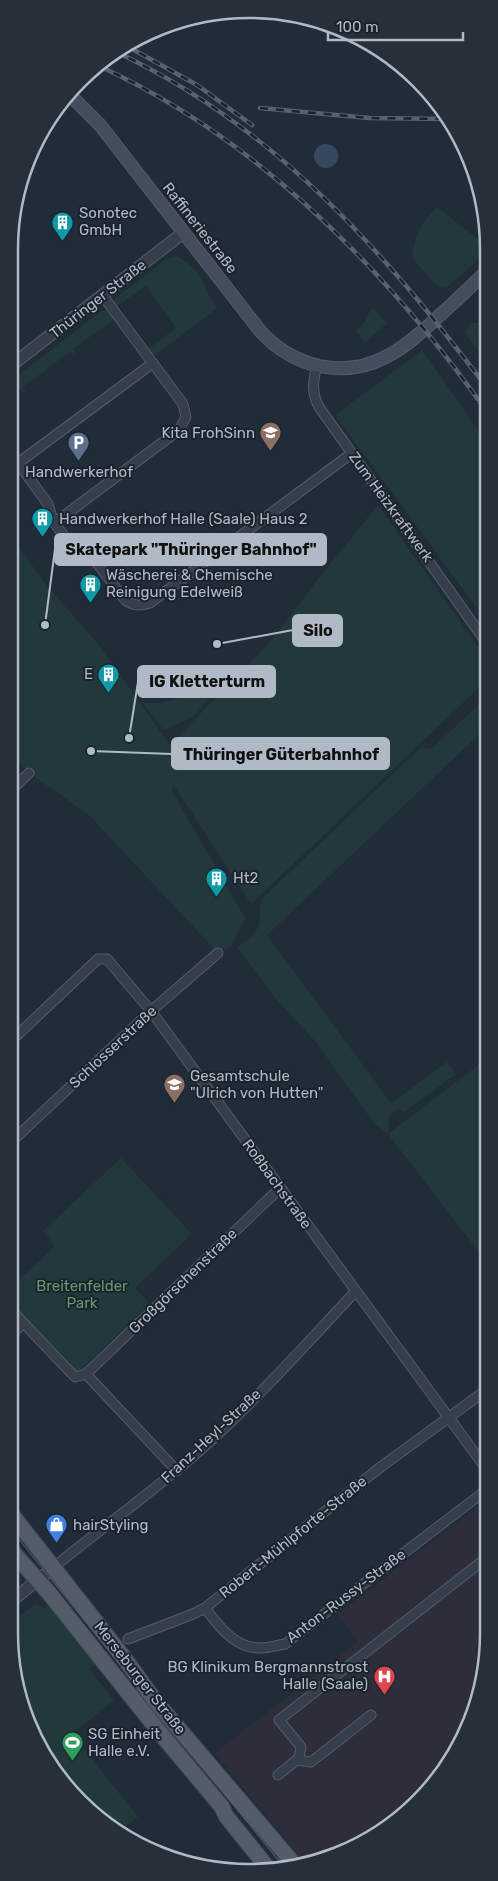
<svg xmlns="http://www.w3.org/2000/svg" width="498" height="1881" font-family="Rubik,sans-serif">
  <rect width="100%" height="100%" fill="#212c39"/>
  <!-- medical -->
  <path fill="#2e2d3b" d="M 485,1502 L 485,1679 L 457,1752 L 395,1822 L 326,1860 L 304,1862 L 215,1753 L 358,1642 L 337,1614 Z"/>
  <!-- green -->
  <path fill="#23383a" d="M 437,207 L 487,246 L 487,252 L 446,288 L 437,286 L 412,258 C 414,235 421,224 437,207 Z
    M 177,256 C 188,263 197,270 203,281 C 207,290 209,298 216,306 L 215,310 L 153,357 L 147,350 L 176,328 L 146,286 L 116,307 L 112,301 L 161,263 L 168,258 Z
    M 372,307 L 387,323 L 365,343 L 356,331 L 365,321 Z
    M 103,310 L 107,311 L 113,320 L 73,349 L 76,354 L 74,355 L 71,351 L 23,387 L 25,391 L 23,393 L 20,389 L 13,394 L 13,379 Z
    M 471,323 L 481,323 L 487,331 L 487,363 L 465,333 Z
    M 422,350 L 487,443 L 487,622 L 335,415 Z
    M 378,505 L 486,658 L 486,681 L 251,904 L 174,785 L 172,791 L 245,918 L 231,946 L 218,953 L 88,814 L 29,773 L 12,756 L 12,538 L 48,587 L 99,645 L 170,745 L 271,641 L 318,579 Z
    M 213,688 C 207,699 200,714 188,719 C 180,723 173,725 166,730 L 162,728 L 136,694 L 146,703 L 161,703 Z
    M 486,698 L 486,728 L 267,935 L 391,1103 L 447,1062 L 456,1074 L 404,1112 L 399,1109 L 390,1114 L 388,1134 L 486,1059 L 485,1260 L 388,1134 L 374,1123 L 315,1041 L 277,1000 L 237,947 C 251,939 260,931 260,915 C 260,909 260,904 263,898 L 421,747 L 431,749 Z
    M 121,1158 L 192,1234 L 135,1288 L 150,1304 L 76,1374 L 10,1303 L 10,1289 L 55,1246 L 43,1231 Z
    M 51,1603 L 100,1662 L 89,1669 L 114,1700 L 72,1734 L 138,1817 L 122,1829 L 129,1837 L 69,1791 L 27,1724 L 9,1625 L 35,1604 L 38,1604 L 43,1609 Z"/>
  <!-- water -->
  <path fill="#354860" d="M314 156a12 12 0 1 1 24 0a12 12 0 1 1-24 0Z"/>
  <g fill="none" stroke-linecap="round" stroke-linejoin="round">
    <defs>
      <path id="minor" d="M 317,365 C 313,381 311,392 319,407 L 486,642
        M 13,456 L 48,504 L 53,521 L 69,543 L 97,563 L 125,600 C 133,606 140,606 150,603 L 352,453
        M 18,463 L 153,363
        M 53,521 L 61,518 L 179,430 L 186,417 L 183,404 L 103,296
        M 11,790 L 29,773
        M 11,1041 L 98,959 L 107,959 L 151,1011 L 485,1467
        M 10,1143 L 151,1011 L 218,953
        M 10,1309 L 75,1377 L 86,1374 L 177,1471
        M 10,1336 L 23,1323
        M 86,1374 L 280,1188
        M 54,1567 C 104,1526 157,1489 205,1446 C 258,1398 306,1344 355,1292
        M 205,1608 C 219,1626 235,1649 261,1648 C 269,1648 278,1645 285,1644 L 485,1491
        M 128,1639 L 193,1614 L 205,1608 L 378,1469 L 485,1391
        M 296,1760 L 311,1762 L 371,1715
        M 278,1775 L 299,1758 L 301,1747 L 279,1720 L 485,1559"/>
      <path id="tertiary" d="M 13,364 L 183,233
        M 9,1603 L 54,1567"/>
      <path id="secondary" d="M 70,95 L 100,125 L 261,332 C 277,349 297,361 319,366 C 371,377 405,348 440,315 C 456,301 471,286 487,271"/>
      <path id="primary" d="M 9,1511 L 125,1659 L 156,1702 L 294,1864
        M 9,1548 L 49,1593 L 161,1734 L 222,1807 L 226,1816 L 267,1867"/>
    </defs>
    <!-- minor casing -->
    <use href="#minor" stroke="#535c67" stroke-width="11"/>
    <!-- tertiary casing -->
    <use href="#tertiary" stroke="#535c67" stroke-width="13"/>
    <!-- secondary casing -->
    <use href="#secondary" stroke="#535c67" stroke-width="14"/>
    <!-- primary casing -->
    <use href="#primary" stroke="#3e4753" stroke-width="17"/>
    <!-- minor -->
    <use href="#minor" stroke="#353e4a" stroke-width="9"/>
    <!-- tertiary -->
    <use href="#tertiary" stroke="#353e4a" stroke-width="11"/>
    <!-- secondary -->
    <use href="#secondary" stroke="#434d5d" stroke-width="12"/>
    <!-- primary -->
    <use href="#primary" stroke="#535d6a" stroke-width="15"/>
    <!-- tram -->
    <path stroke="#576271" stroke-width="1" d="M 9,1527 L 282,1865"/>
    <defs>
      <path id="rail" d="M 277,13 L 325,24
        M 125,45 L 197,85 L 252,125
        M 114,51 C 274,125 383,250 487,388
        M 99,66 C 260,140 386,269 487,412
        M 260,108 L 369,118 L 447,119"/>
    </defs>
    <!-- rail casing -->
    <use href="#rail" stroke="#576271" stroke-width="4.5"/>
    <!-- rail -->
    <use href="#rail" stroke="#1a232e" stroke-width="2.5" stroke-dasharray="8" stroke-linecap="butt"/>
  </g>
  <!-- icons -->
  <defs>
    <symbol id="building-pin" viewBox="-11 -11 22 30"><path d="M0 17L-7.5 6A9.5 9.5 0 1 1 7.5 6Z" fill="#0f9aa8" stroke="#1a232e"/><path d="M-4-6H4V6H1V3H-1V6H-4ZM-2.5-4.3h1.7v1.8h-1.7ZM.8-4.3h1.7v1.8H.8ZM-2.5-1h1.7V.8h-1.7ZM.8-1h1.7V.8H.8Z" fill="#fff"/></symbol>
    <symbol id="school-pin" viewBox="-11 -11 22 30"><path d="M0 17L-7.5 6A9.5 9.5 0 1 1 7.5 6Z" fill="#8d6e63" stroke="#1a232e"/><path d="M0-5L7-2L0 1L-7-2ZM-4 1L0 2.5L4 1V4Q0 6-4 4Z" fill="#fff"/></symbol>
    <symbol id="parking-pin" viewBox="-11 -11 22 30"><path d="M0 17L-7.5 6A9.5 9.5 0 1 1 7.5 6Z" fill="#5c6f8a" stroke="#1a232e"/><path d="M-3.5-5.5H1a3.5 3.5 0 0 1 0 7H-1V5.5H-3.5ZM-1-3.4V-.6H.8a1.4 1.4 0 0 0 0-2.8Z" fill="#fff"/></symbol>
    <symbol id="shop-pin" viewBox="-11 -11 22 30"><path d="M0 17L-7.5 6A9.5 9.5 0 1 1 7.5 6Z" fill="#3f7fe0" stroke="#1a232e"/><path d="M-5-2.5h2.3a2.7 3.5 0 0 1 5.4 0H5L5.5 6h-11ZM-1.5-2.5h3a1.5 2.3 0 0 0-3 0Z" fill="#fff"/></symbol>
    <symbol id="hospital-pin" viewBox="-11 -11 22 30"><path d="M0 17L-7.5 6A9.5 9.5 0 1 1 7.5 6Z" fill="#e0444e" stroke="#1a232e"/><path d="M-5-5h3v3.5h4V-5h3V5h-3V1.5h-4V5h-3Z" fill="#fff"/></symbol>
    <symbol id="stadium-pin" viewBox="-11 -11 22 30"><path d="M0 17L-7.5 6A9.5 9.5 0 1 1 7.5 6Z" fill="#2e9e5b" stroke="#1a232e"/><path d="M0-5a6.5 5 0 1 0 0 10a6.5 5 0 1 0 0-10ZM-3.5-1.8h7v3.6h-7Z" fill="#fff"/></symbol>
  </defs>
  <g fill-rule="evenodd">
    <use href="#building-pin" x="50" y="210" width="25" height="34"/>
    <use href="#school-pin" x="258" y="420" width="25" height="34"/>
    <use href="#parking-pin" x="66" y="430" width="25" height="34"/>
    <use href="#building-pin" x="30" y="506" width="25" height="34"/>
    <use href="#building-pin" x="78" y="572" width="25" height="34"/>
    <use href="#building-pin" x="96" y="662" width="25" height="34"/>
    <use href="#building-pin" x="204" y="866" width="25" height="34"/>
    <use href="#school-pin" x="162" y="1072" width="25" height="34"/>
    <use href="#shop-pin" x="44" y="1512" width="25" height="34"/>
    <use href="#hospital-pin" x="372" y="1664" width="25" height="34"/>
    <use href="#stadium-pin" x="60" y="1730" width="25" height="34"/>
  </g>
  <g text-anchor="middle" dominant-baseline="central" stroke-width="4" stroke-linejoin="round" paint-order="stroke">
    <!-- poi labels -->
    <g font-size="15" fill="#b0b9c6" stroke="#1a232e" text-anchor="start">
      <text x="79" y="213">Sonotec<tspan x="79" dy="17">GmbH</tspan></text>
      <text x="255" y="433" text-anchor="end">Kita FrohSinn</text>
      <text x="79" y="472" text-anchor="middle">Handwerkerhof</text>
      <text x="59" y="519">Handwerkerhof Halle (Saale) Haus 2</text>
      <text x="106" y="575">Wäscherei &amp; Chemische<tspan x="106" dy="17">Reinigung Edelweiß</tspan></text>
      <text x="93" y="674" text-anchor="end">E</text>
      <text x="233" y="878">Ht2</text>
      <text x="190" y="1076">Gesamtschule<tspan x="190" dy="17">"Ulrich von Hutten"</tspan></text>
      <text x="73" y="1525">hairStyling</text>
      <text x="368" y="1667" text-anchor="end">BG Klinikum Bergmannstrost<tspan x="368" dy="17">Halle (Saale)</tspan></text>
      <text x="88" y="1734">SG Einheit<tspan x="88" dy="17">Halle e.V.</tspan></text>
    </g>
    <!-- street labels -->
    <g font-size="15" fill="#b0b9c6" stroke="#1a232e">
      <text transform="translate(200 228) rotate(52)">Raffineriestraße</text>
      <text transform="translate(98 299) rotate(-38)">Thüringer Straße</text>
      <text transform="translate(391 507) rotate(54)">Zum Heizkraftwerk</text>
      <text transform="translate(113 1047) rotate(-43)">Schlosserstraße</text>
      <text transform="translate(277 1184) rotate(54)">Roßbachstraße</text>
      <text transform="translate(183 1281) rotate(-44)">Großgörschenstraße</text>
      <text transform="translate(211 1436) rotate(-43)">Franz-Heyl-Straße</text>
      <text transform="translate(293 1537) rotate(-39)">Robert-Mühlpforte-Straße</text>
      <text transform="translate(346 1596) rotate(-37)">Anton-Russy-Straße</text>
      <text transform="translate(140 1678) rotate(52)">Merseburger Straße</text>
    </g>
    <!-- park labels -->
    <g font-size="15" fill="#679671" stroke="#1a232e">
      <text x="82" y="1286">Breitenfelder<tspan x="82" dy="17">Park</tspan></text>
    </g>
  </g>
  <!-- crop -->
  <path d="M0 0H498V1881H0ZM249 18H249A231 231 0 0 1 480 249V1633A231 231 0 0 1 249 1864H249A231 231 0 0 1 18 1633V249A231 231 0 0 1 249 18Z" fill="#262f3a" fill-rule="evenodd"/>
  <path fill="none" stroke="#b0b9c6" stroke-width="2.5" d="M249 18H249A231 231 0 0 1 480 249V1633A231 231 0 0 1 249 1864H249A231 231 0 0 1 18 1633V249A231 231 0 0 1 249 18Z"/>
  <!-- callouts -->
  <path fill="none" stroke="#b0b9c6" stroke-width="2" d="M45 625L55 549M217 644L293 630M129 738L138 682M91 751L172 754"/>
  <g fill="#b0b9c6" stroke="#1a232e" stroke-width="2">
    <circle cx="45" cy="625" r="5"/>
    <circle cx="217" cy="644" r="5"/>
    <circle cx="129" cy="738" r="5"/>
    <circle cx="91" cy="751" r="5"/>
  </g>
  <g fill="#b0b9c6" stroke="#b0b9c6" stroke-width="2">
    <rect x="55" y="534" width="271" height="31" rx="5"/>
    <rect x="293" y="615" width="49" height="31" rx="5"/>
    <rect x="138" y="666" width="137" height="31" rx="5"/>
    <rect x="172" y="738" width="217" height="31" rx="5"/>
  </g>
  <g font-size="16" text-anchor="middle" font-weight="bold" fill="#111">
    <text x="191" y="555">Skatepark "Thüringer Bahnhof"</text>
    <text x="318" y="636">Silo</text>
    <text x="207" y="687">IG Kletterturm</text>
    <text x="281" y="760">Thüringer Güterbahnhof</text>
  </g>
  <!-- scale -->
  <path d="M328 32v8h135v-8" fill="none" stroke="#b0b9c6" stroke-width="2.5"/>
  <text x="336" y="32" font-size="15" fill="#b0b9c6" stroke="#1a232e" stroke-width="4" paint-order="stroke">100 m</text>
</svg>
